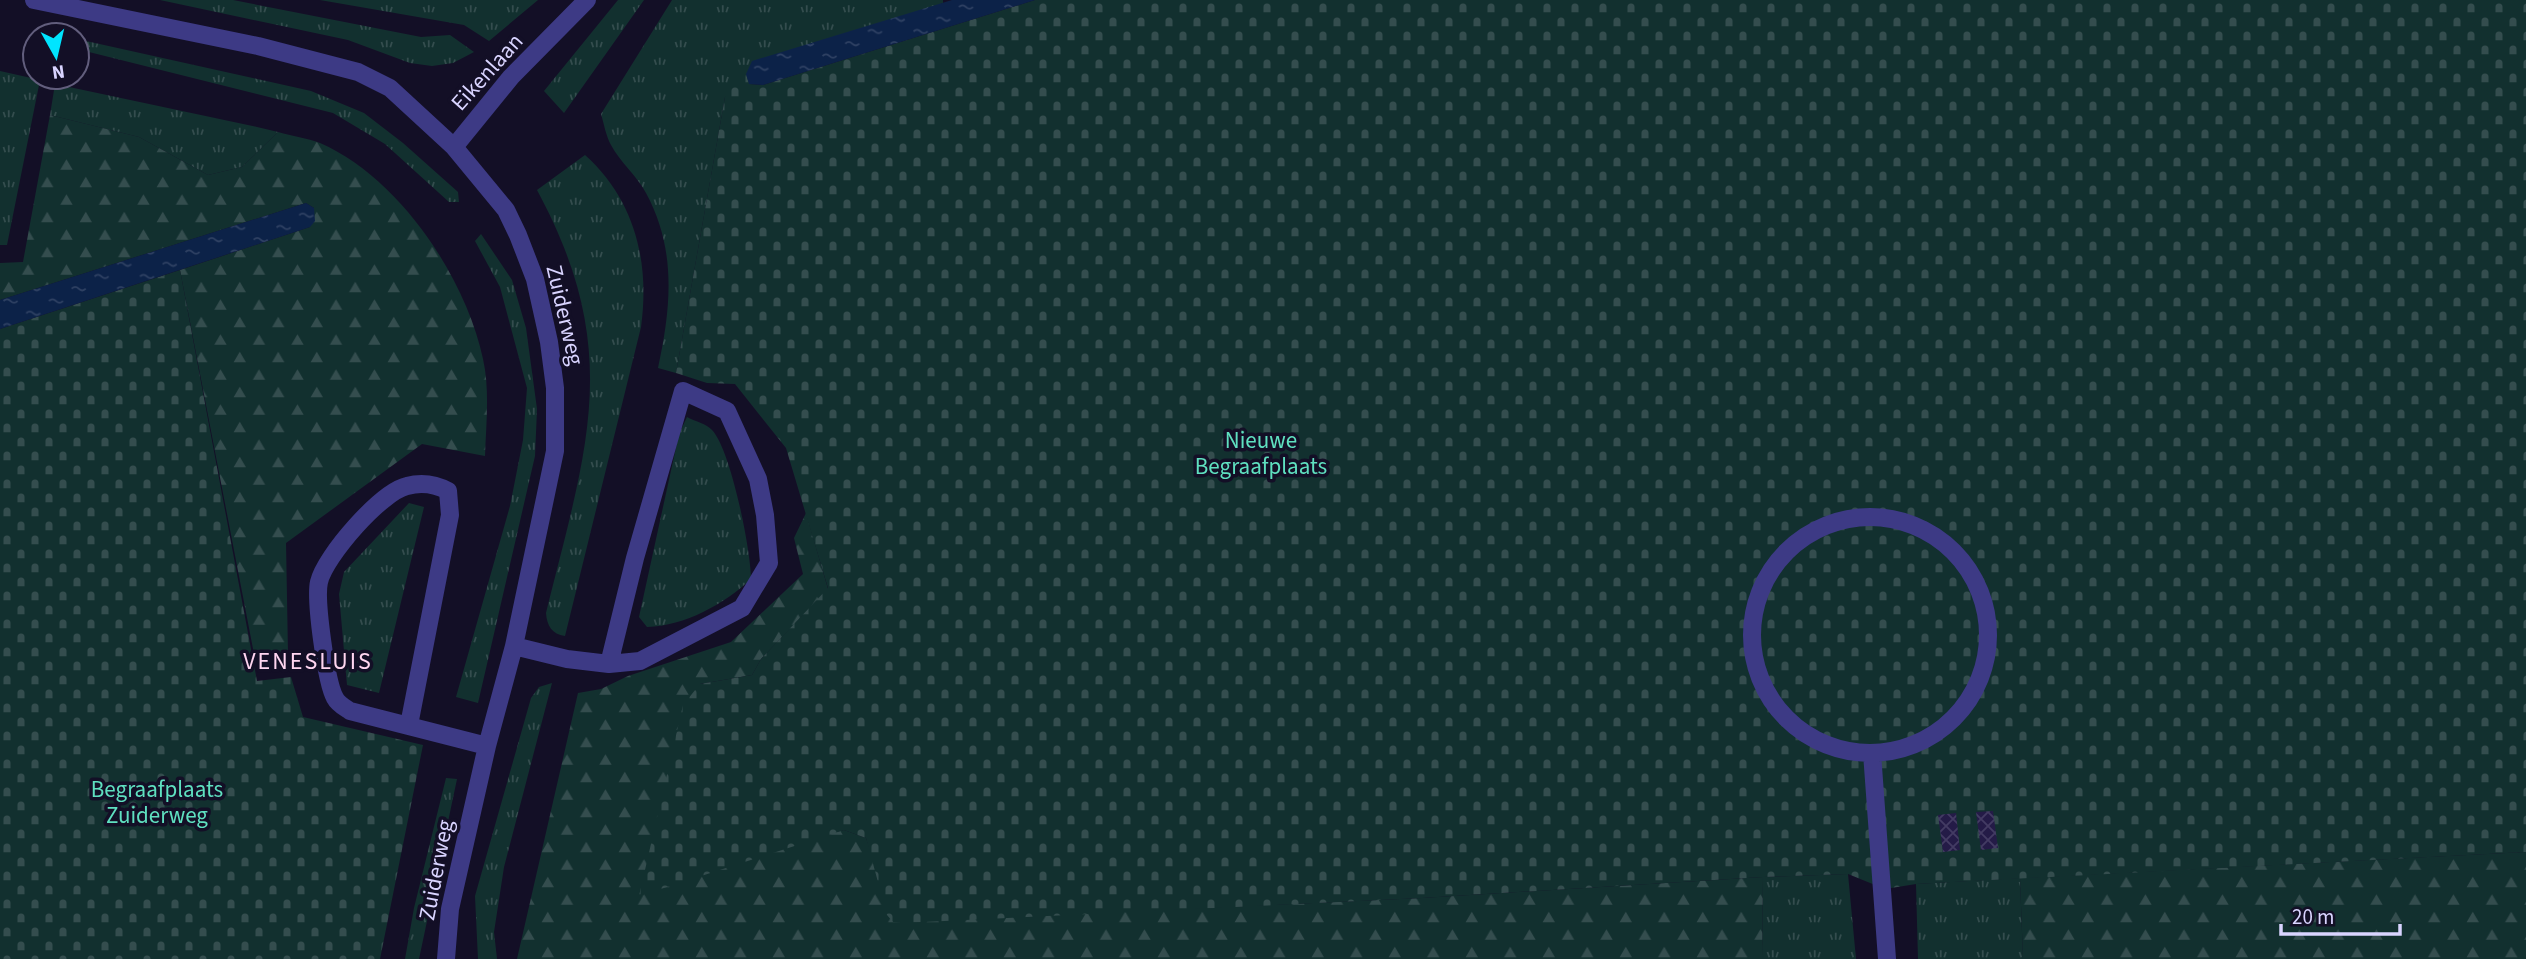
<svg xmlns="http://www.w3.org/2000/svg" width="2526" height="959" font-family="'Source Sans 3',sans-serif">
  <defs>
    <pattern id="grass-tufts" width="24" height="20" patternUnits="userSpaceOnUse" patternTransform="scale(1.75)"><rect width="24" height="20" fill="#12302f"/><path d="M3 7l-1-3M5 7V3M7 7l1-3M15 17l-1-3M17 17v-4M19 17l1-3" fill="none" stroke="#344d4e"/></pattern>
    <pattern id="forest-firs" width="22" height="20" patternUnits="userSpaceOnUse" patternTransform="scale(1.75)"><rect width="22" height="20" fill="#12302f"/><path d="M5 1l3.5 6h-7zM16 11l3.5 6h-7z" fill="#344d4e"/></pattern>
    <pattern id="cemetery-stones" width="16" height="16" patternUnits="userSpaceOnUse" patternTransform="scale(1.75)"><rect width="16" height="16" fill="#12302f"/><path d="M2 7V4a2 2 0 0 1 4 0v3zM10 15v-3a2 2 0 0 1 4 0v3z" fill="#344d4e"/></pattern>
    <pattern id="water-ripples" width="26" height="14" patternUnits="userSpaceOnUse" patternTransform="scale(1.75)"><rect width="26" height="14" fill="#0c2248"/><path d="M2 4q2-2 4 0t4 0M15 11q2-2 4 0t4 0" fill="none" stroke="#2f4163"/></pattern>
    <pattern id="building-cross-hatch" width="8" height="8" patternUnits="userSpaceOnUse" patternTransform="scale(1.75)"><rect width="8" height="8" fill="#241b47"/><path d="M0 0l8 8M0 8l8-8" fill="none" stroke="#433b63"/></pattern>
  </defs>
  <rect width="100%" height="100%" fill="#130f26"/>
  <!-- grass -->
  <path fill="url(#grass-tufts)" d="M 160,0 L 233,0 L 421,37 L 450,35 L 474,52 L 453,63 L 432,66 L 410,63 L 348,40 Z
    M 320,0 L 538,0 L 489,41 L 464,25 Z
    M 618,0 L 644,0 L 564,113 L 544,91 Z
    M 672,0 L 943,0 L 943,3 L 749,84 L 725,97 L 676,373 L 658,368 C 671,308 677,250 646,193 C 637,176 620,162 611,145 C 606,136 604,124 601,114 Z
    M 77,39 L 311,91 L 364,113 L 403,143 L 458,192 L 459,202 L 449,202 L 385,144 L 333,113 L 77,49 Z
    M 0,71 L 40,80 L 7,245 L 0,245 Z
    M 55,84 L 257,127 L 278,132 L 242,167 L 208,175 L 139,137 L 50,115 Z
    M 585,155 C 635,200 650,262 641,327 L 565,636 C 552,634 547,626 546,613 C 587,447 624,351 537,190 Z
    M 481,234 L 512,280 L 526,328 L 537,409 L 535,456 L 478,703 L 456,697 L 510,506 L 523,440 L 527,388 L 500,287 L 475,241 Z
    M 687,417 C 694,421 707,424 712,430 C 731,450 751,551 751,579 C 724,604 685,626 647,627 L 639,617 L 679,434 Z
    M 409,503 L 424,507 L 379,693 L 347,685 L 339,594 L 344,572 Z
    M 552,683 L 504,867 L 494,932 L 497,959 L 478,959 L 475,896 L 531,698 L 539,687 Z
    M 446,778 L 457,779 L 419,959 L 405,959 L 414,908 Z
    M 1848,874 L 1856,959 L 1762,959 L 1763,877 Z
    M 2020,878 L 2023,959 L 1918,959 L 1916,884 Z"/>
  <!-- forest -->
  <path fill="url(#forest-firs)" d="M 50,115 L 139,137 L 208,175 L 242,167 L 278,132 C 292,136 307,138 320,143 C 399,177 466,278 483,359 C 490,390 486,425 485,456 L 422,444 L 286,543 L 288,654 L 255,659 L 180,270 L 310,227 L 314,208 L 306,203 L 0,300 L 0,263 L 23,262 Z
    M 806,513 L 828,589 L 761,659 L 752,675 L 700,684 L 829,834 L 844,830 L 866,838 L 894,922 L 1422,898 L 1763,877 L 1762,959 L 517,959 L 578,693 L 601,689 L 628,676 L 731,642 L 803,574 L 794,538 Z
    M 2526,852 L 2526,959 L 2023,959 L 2020,878 Z"/>
  <!-- cemetery -->
  <path fill="url(#cemetery-stones)" d="M 1035,0 L 2526,0 L 2526,852 L 1916,884 L 1885,889 L 1848,874 L 1763,877 L 1422,898 L 902,923 L 893,922 L 887,915 L 866,838 L 844,830 L 639,896 L 683,705 L 700,684 L 752,675 L 761,659 L 828,588 L 786,448 L 735,384 L 707,383 L 676,373 L 725,97 L 733,79 L 746,74 L 749,84 L 763,85 Z
    M 180,270 L 257,681 L 291,677 L 303,717 L 423,745 L 380,959 L 0,959 L 0,329 Z"/>
  <!-- water -->
  <path fill="url(#water-ripples)" d="M 952,0 L 1035,0 L 763,85 L 749,84 L 746,74 L 752,61 Z
    M 306,203 L 314,208 L 315,221 L 310,227 L 0,329 L 0,300 Z"/>
  <!-- building -->
  <path fill="url(#building-cross-hatch)" d="M 1993,811 L 1998,848 L 1981,850 L 1976,812 Z
    M 1956,813 L 1960,850 L 1943,852 L 1938,815 Z"/>
  <g fill="none" stroke-linecap="round" stroke-linejoin="round">
    <!-- minor -->
    <path stroke="#3d3a85" stroke-width="18" d="M 34,0 L 258,46 L 358,72 L 390,88 L 454,147 L 506,210 L 518,235 L 535,279 L 549,342 L 555,388 L 555,451 L 514,646 L 487,746 L 450,909 L 446,959
      M 454,147 L 511,77 L 587,0
      M1752 635a118 118 0 1 1 236 0a118 118 0 1 1-236 0Z
      M 514,646 L 567,659 L 609,664 L 640,661 L 742,608 L 769,563 L 765,515 L 758,479 L 727,411 L 683,391 L 635,558 L 609,664
      M 409,725 L 450,515 L 448,491 C 435,484 422,482 407,486 C 381,492 325,556 319,582 C 315,599 326,682 335,698 C 338,704 344,707 350,711 L 487,746
      M 1872,753 L 1887,959"/>
  </g>
  <g text-anchor="middle" dominant-baseline="central" stroke-width="7" stroke-linejoin="round" paint-order="stroke">
    <!-- street labels -->
    <g font-size="23" fill="#d9d4ff" stroke="#130f26">
      <text transform="translate(487 72) rotate(-48)">Eikenlaan</text>
      <text transform="translate(565 315) rotate(77)">Zuiderweg</text>
      <text transform="translate(436 870) rotate(-79)">Zuiderweg</text>
    </g>
    <!-- park labels -->
    <g font-size="23" fill="#5fe0c0" stroke="#130f26">
      <text x="1261" y="440">Nieuwe<tspan x="1261" dy="26">Begraafplaats</tspan></text>
      <text x="157" y="789">Begraafplaats<tspan x="157" dy="26">Zuiderweg</tspan></text>
    </g>
    <!-- neighbourhood labels -->
    <g font-size="24" letter-spacing="2" fill="#ffd6f0" stroke="#130f26">
      <text x="308" y="661">VENESLUIS</text>
    </g>
  </g>
  <!-- north arrow -->
  <g transform="translate(56 56) rotate(172)"><circle r="33" fill="#130f26" stroke="#625e7d" stroke-width="2"/>
  <path d="M0-5L12 26L0 18L-12 26Z" fill="#00e5ff"/>
  <text y="-10" font-size="19" font-weight="bold" text-anchor="middle" fill="#d9d4ff">N</text>
  </g>
  <!-- scale -->
  <path d="M2281 924v10h119v-10" fill="none" stroke="#d9d4ff" stroke-width="3.5"/>
  <text x="2292" y="924" font-size="21" fill="#d9d4ff" stroke="#130f26" stroke-width="5" paint-order="stroke">20 m</text>
</svg>
